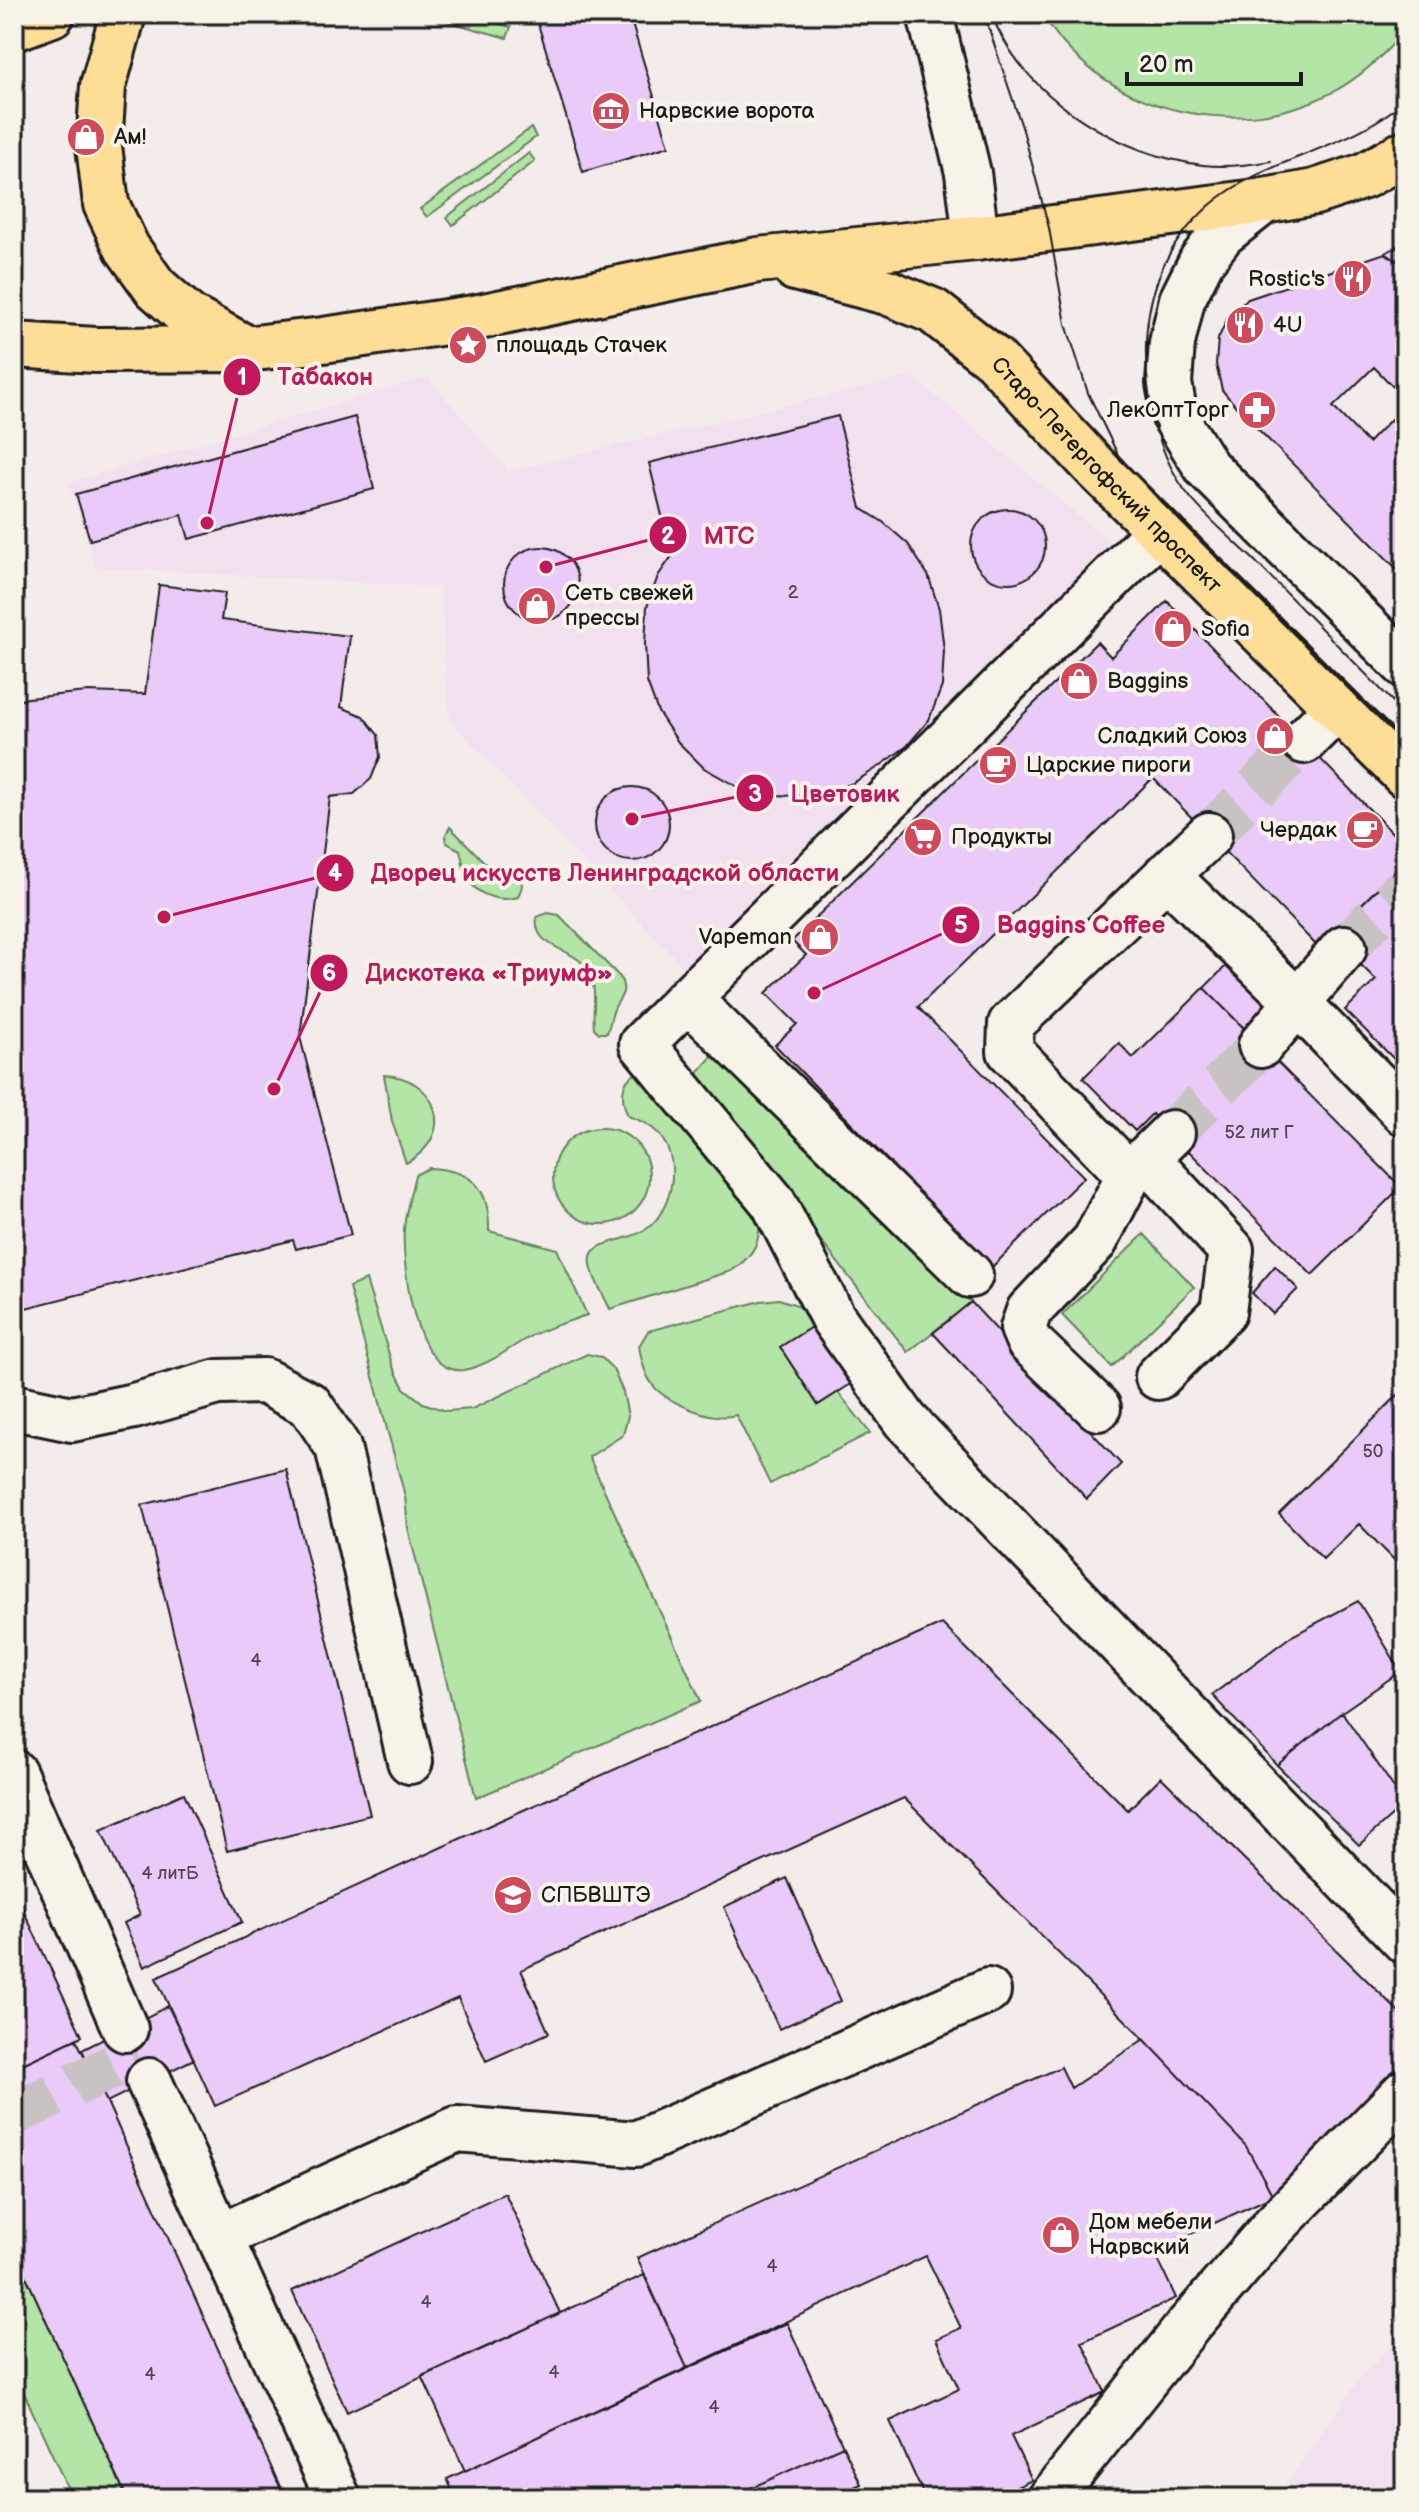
<svg xmlns="http://www.w3.org/2000/svg" width="1419" height="2512" font-family="'Balsamiq Sans',sans-serif">
  <rect width="100%" height="100%" fill="#f4ebeb"/>
  <filter id="ink" filterUnits="userSpaceOnUse"><feTurbulence type="fractalNoise" baseFrequency=".0125" numOctaves="2"/><feDisplacementMap in="SourceGraphic" scale="16" xChannelSelector="R" yChannelSelector="G"/><feConvolveMatrix kernelMatrix="1 2 1 2 8 2 1 2 1" color-interpolation-filters="sRGB"/></filter>
  <g filter="url(#ink)">
    <!-- built -->
    <path fill="#f1e1ef" d="M 912,376 L 1117,548 L 684,968 L 450,720 L 440,587 L 95,567 L 69,483 L 428,377 L 508,471 Z
      M 1405,2332 L 1405,2498 L 1277,2498 L 1360,2378 Z"/>
    <!-- green -->
    <path fill="#b2e5a6" stroke="#678061" stroke-width="2" d="M 421,14 L 462,14 L 511,27 L 507,38 Z
      M 1042,14 L 1405,14 C 1405,18 1406,22 1405,26 C 1402,38 1378,59 1369,67 C 1282,143 1140,129 1064,44 C 1056,35 1049,24 1042,14 Z
      M 531,128 L 536,137 L 427,217 L 420,209 Z
      M 529,153 L 535,161 L 453,225 L 447,217 Z
      M 450,827 L 494,872 C 505,866 510,865 520,874 L 522,886 L 518,897 C 501,902 480,897 470,882 C 463,873 463,860 460,850 L 447,843 L 445,836 Z
      M 548,913 L 559,915 L 620,977 C 627,993 622,994 615,1007 C 611,1015 610,1025 607,1033 L 599,1033 L 594,1028 C 592,1008 598,990 589,972 C 575,945 532,951 537,917 Z
      M 714,1054 L 971,1302 L 908,1352 L 693,1078 Z
      M 637,1073 L 756,1202 C 764,1233 759,1253 731,1271 L 610,1309 C 604,1295 588,1272 591,1256 C 595,1241 632,1240 645,1230 C 671,1212 681,1167 663,1140 C 655,1127 642,1121 628,1116 C 621,1100 619,1081 637,1073 Z
      M 384,1075 C 439,1077 457,1137 406,1163 L 392,1121 Z
      M553 1176a48 48 0 1 1 96 0a48 48 0 1 1-96 0Z
      M 429,1168 C 472,1170 490,1187 489,1231 L 557,1249 L 587,1315 C 568,1322 547,1327 529,1337 C 508,1349 488,1366 463,1370 C 414,1376 402,1264 404,1230 C 405,1212 411,1193 415,1175 Z
      M 1144,1234 L 1194,1287 L 1112,1367 L 1062,1315 Z
      M 366,1280 L 393,1367 L 404,1388 L 423,1403 L 446,1411 L 472,1409 L 587,1354 L 601,1357 L 613,1369 L 623,1392 L 628,1416 L 623,1435 L 589,1457 L 701,1701 L 476,1798 L 408,1528 L 405,1496 L 349,1287 Z
      M 779,1299 L 797,1305 L 816,1324 L 780,1347 L 818,1405 L 838,1392 L 870,1433 L 770,1484 L 736,1415 C 721,1419 707,1415 693,1410 C 657,1396 645,1385 639,1346 L 648,1331 L 761,1301 Z
      M 14,2250 L 127,2498 L 72,2498 L 14,2371 Z"/>
    <!-- building -->
    <path fill="#e9caf8" stroke="#1c1c1c" stroke-width="2" d="M 535,14 L 629,14 L 669,146 L 583,172 Z
      M 1405,242 L 1405,266 L 1385,253 Z
      M 1385,253 L 1405,266 L 1405,396 L 1402,396 L 1374,367 L 1333,407 L 1368,443 L 1396,414 L 1405,423 L 1405,577 L 1239,410 L 1222,390 L 1216,364 L 1218,339 L 1229,315 L 1248,299 Z
      M 838,416 L 861,508 L 883,522 L 908,544 L 928,575 L 939,609 L 944,650 L 942,686 L 929,720 L 907,746 L 880,766 L 853,783 L 815,797 L 776,795 L 738,787 L 704,768 L 678,742 L 658,712 L 647,682 L 645,644 L 647,607 L 658,576 L 672,556 L 649,463 Z
      M 355,417 L 374,489 L 189,539 L 182,515 L 90,540 L 76,494 Z
      M971 546a37 37 0 1 1 74 0a37 37 0 1 1-74 0Z
      M504 584a37 37 0 1 1 74 0a37 37 0 1 1-74 0Z
      M 159,585 L 225,593 L 221,620 L 350,636 L 341,707 L 363,716 L 378,735 L 380,757 L 371,779 L 354,794 L 330,797 L 300,1037 L 351,1235 L 296,1249 L 293,1240 L 14,1311 L 14,702 L 28,698 L 87,692 L 145,694 Z
      M 1167,601 L 1405,846 L 1405,861 L 1318,947 L 1153,778 L 918,1007 L 1084,1177 L 992,1267 L 775,1045 L 797,1024 L 766,993 L 806,955 L 792,941 L 1097,642 L 1111,657 Z
      M595 824a37 37 0 1 1 74 0a37 37 0 1 1-74 0Z
      M 1405,861 L 1405,1070 L 1345,1010 L 1376,980 L 1331,935 Z
      M 1230,962 L 1272,1005 L 1247,1031 L 1204,988 Z
      M 1204,988 L 1401,1187 L 1312,1275 L 1152,1114 L 1135,1131 L 1083,1078 L 1119,1043 L 1133,1058 Z
      M 1275,1266 L 1298,1289 L 1273,1314 L 1252,1293 Z
      M 971,1302 L 1121,1464 L 1087,1499 L 933,1333 Z
      M 816,1324 L 854,1382 L 818,1405 L 780,1347 Z
      M 1405,1388 L 1405,1571 L 1359,1524 L 1323,1559 L 1279,1514 Z
      M 286,1469 L 370,1815 L 227,1851 L 142,1505 Z
      M 1358,1601 L 1401,1671 L 1342,1712 L 1277,1765 L 1212,1695 L 1290,1637 Z
      M 942,1624 L 1128,1810 L 1161,1777 L 1405,2018 L 1405,2065 L 1273,2196 L 1246,2146 L 1144,2039 L 904,1798 L 521,1970 L 549,2033 L 486,2061 L 458,1998 L 215,2106 L 156,1978 L 501,1820 Z
      M 1342,1712 L 1405,1804 L 1359,1845 L 1277,1765 Z
      M 184,1793 L 242,1922 L 144,1967 L 124,1923 L 140,1915 L 101,1830 Z
      M 787,1878 L 841,2001 L 779,2029 L 724,1907 Z
      M 14,1890 L 82,2036 L 14,2068 Z
      M 168,2006 L 194,2059 L 107,2102 L 82,2050 Z
      M 76,2039 L 107,2102 L 285,2498 L 127,2498 L 14,2250 L 14,2159 L 24,2155 L 14,2134 L 14,2068 Z
      M 1144,2039 L 1246,2146 L 1273,2196 L 1154,2251 L 1176,2298 L 1082,2342 L 1105,2392 L 1011,2436 L 1032,2480 L 993,2498 L 925,2498 L 890,2421 L 959,2389 L 936,2339 L 961,2328 L 926,2256 L 687,2368 L 637,2258 L 1061,2067 L 1071,2088 Z
      M 505,2193 L 560,2313 L 347,2412 L 292,2291 Z
      M 644,2275 L 687,2368 L 465,2471 L 422,2376 Z
      M 787,2323 L 843,2446 L 729,2498 L 456,2498 L 447,2479 Z
      M 843,2446 L 861,2484 L 830,2498 L 729,2498 Z"/>
    <g fill="none" stroke-linecap="round" stroke-linejoin="round">
      <!-- minor-tunnel -->
      <path stroke="#c9c2c2" stroke-width="44" stroke-dasharray="44 22" stroke-linecap="butt" d="M 1209,835 L 1304,741
        M 1344,948 L 1405,888
        M 1172,1133 L 1261,1045
        M 14,2114 L 137,2055"/>
      <defs>
        <path id="minor" d="M 930,14 L 968,173 L 976,238
          M 1264,201 L 1222,234 L 1202,260 L 1182,300 L 1172,343 L 1169,383 L 1175,417 L 1207,468 L 1405,665
          M 1159,531 L 642,1044 L 773,1202 L 833,1318 L 905,1420 L 1405,1941
          M 1304,741 L 1337,708
          M 1166,875 L 1297,1002 L 1405,1113
          M 685,1001 L 706,1016 L 970,1275
          M 1261,1045 L 1344,948
          M 1172,1133 L 1129,1175 L 1010,1051 L 1011,1024 L 1209,835
          M 1146,1158 L 1231,1250 L 1223,1312 L 1158,1377
          M 14,1407 L 72,1419 L 134,1406 L 218,1382 L 264,1381 L 310,1405 L 338,1447 L 410,1761
          M 1098,1408 L 1029,1342 L 1023,1328 L 1029,1311 L 1095,1241 L 1129,1175
          M 14,1773 L 125,2029
          M 149,2081 L 338,2498
          M 221,2236 L 457,2129 L 636,2144 L 988,1991
          M 1051,2498 L 1188,2326 L 1274,2226 L 1405,2092"/>
        <g id="major">
          <path d="M 123,14 L 103,86 L 99,146 L 106,204 L 127,248 L 155,287 L 189,317 L 242,346"/>
          <path d="M 14,28 L 52,14"/>
          <path id="s1" d="M 795,268 L 887,292 L 933,311 L 994,359 L 1098,470 L 1405,775"/>
          <path d="M 14,345 L 96,350 L 247,349 L 323,340 L 474,318 L 758,260 L 976,238 L 1264,201 L 1315,192 L 1364,176 L 1405,153"/>
        </g>
      </defs>
      <!-- minor casing -->
      <use href="#minor" stroke="#1c1c1c" stroke-width="50"/>
      <!-- major casing -->
      <use href="#major" stroke="#1c1c1c" stroke-width="50"/>
      <!-- minor -->
      <use href="#minor" stroke="#f7f3e8" stroke-width="44"/>
      <!-- major -->
      <use href="#major" stroke="#fedd96" stroke-width="44"/>
      <!-- tram -->
      <path stroke="#1c1c1c" stroke-width="2" d="M 984,14 L 1023,130 L 1049,228 L 1066,324 L 1088,393 L 1118,455 L 1161,502 L 1405,745
        M 996,25 C 1032,102 1121,155 1203,165 C 1226,168 1249,165 1271,161
        M 1405,100 C 1350,151 1266,156 1209,206 C 1187,226 1168,250 1158,279 C 1135,341 1146,435 1184,489 C 1199,511 1232,539 1252,558 C 1303,610 1354,662 1405,714"/>
    </g>
  </g>
  <!-- icons -->
  <defs>
    <symbol id="museum-disc" viewBox="-11 -11 22 22"><circle r="9.5" fill="#d1495b" stroke="#f7f3e8"/><path d="M0-6L6-3V-2H-6V-3ZM-5-1h2V3h-2ZM-1-1h2V3h-2ZM3-1h2V3H3ZM-6 4H6V6H-6Z" fill="#fff"/></symbol>
    <symbol id="shop-disc" viewBox="-11 -11 22 22"><circle r="9.5" fill="#d1495b" stroke="#f7f3e8"/><path d="M-5-2.5h2.3a2.7 3.5 0 0 1 5.4 0H5L5.5 6h-11ZM-1.5-2.5h3a1.5 2.3 0 0 0-3 0Z" fill="#fff"/></symbol>
    <symbol id="restaurant-disc" viewBox="-11 -11 22 22"><circle r="9.5" fill="#d1495b" stroke="#f7f3e8"/><path d="M-5-6h1v4h1v-4h1v4h1v-4h1v5L-1.5 .5V6h-2V.5L-5-1ZM5-6V6H3V1.5H1.5Q1.5-4 5-6Z" fill="#fff"/></symbol>
    <symbol id="sight-disc" viewBox="-11 -11 22 22"><circle r="9.5" fill="#d1495b" stroke="#f7f3e8"/><path d="M0-6L1.8-2.2L6-1.7L2.9 1.2L3.7 5.4L0 3.3L-3.7 5.4L-2.9 1.2L-6-1.7L-1.8-2.2Z" fill="#fff"/></symbol>
    <symbol id="pharmacy-disc" viewBox="-11 -11 22 22"><circle r="9.5" fill="#d1495b" stroke="#f7f3e8"/><path d="M-2-6h4v4h4v4h-4v4h-4v-4h-4v-4h4Z" fill="#fff"/></symbol>
    <symbol id="cafe-disc" viewBox="-11 -11 22 22"><circle r="9.5" fill="#d1495b" stroke="#f7f3e8"/><path d="M-5.5-4.5H6V0H3Q3 3.5 0 3.5H-2.5Q-5.5 3.5-5.5 0ZM3-3.2v2h1.7v-2ZM-6 4.5H4V6H-6Z" fill="#fff"/></symbol>
    <symbol id="supermarket-disc" viewBox="-11 -11 22 22"><circle r="9.5" fill="#d1495b" stroke="#f7f3e8"/><path d="M-6-5.5h2.5l.6 2H6L4.5 2H-2.5L-4.4-4H-6ZM-1.5 3.2a1.3 1.3 0 1 0 .1 0ZM3 3.2a1.3 1.3 0 1 0 .1 0Z" fill="#fff"/></symbol>
    <symbol id="university-disc" viewBox="-11 -11 22 22"><circle r="9.5" fill="#d1495b" stroke="#f7f3e8"/><path d="M0-5L7-2L0 1L-7-2ZM-4 1L0 2.5L4 1V4Q0 6-4 4Z" fill="#fff"/></symbol>
  </defs>
  <g fill-rule="evenodd">
    <use href="#museum-disc" x="589" y="89" width="44" height="44"/>
    <use href="#shop-disc" x="64" y="115" width="44" height="44"/>
    <use href="#restaurant-disc" x="1331" y="257" width="44" height="44"/>
    <use href="#restaurant-disc" x="1223" y="303" width="44" height="44"/>
    <use href="#sight-disc" x="446" y="323" width="44" height="44"/>
    <use href="#pharmacy-disc" x="1235" y="388" width="44" height="44"/>
    <use href="#shop-disc" x="515" y="584" width="44" height="44"/>
    <use href="#shop-disc" x="1151" y="607" width="44" height="44"/>
    <use href="#shop-disc" x="1057" y="659" width="44" height="44"/>
    <use href="#shop-disc" x="1253" y="714" width="44" height="44"/>
    <use href="#cafe-disc" x="976" y="743" width="44" height="44"/>
    <use href="#cafe-disc" x="1343" y="808" width="44" height="44"/>
    <use href="#supermarket-disc" x="901" y="815" width="44" height="44"/>
    <use href="#shop-disc" x="798" y="915" width="44" height="44"/>
    <use href="#university-disc" x="491" y="1873" width="44" height="44"/>
    <use href="#shop-disc" x="1039" y="2213" width="44" height="44"/>
  </g>
  <g text-anchor="middle" dominant-baseline="central" stroke-width="8" stroke-linejoin="round" paint-order="stroke">
    <!-- number labels -->
    <g font-size="18" fill="#4f4853">
      <text x="793" y="592">2</text>
      <text x="1259" y="1132">52 лит Г</text>
      <text x="1373" y="1451">50</text>
      <text x="256" y="1660">4</text>
      <text x="170" y="1873">4 литБ</text>
      <text x="772" y="2266">4</text>
      <text x="426" y="2302">4</text>
      <text x="554" y="2372">4</text>
      <text x="150" y="2374">4</text>
      <text x="714" y="2407">4</text>
    </g>
    <!-- poi labels -->
    <g font-size="22" fill="#1c1c1c" stroke="#f7f3e8" text-anchor="start">
      <text x="639" y="111">Нарвские ворота</text>
      <text x="114" y="137">Ам!</text>
      <text x="1325" y="279" text-anchor="end">Rostic's</text>
      <text x="1273" y="325">4U</text>
      <text x="496" y="345">площадь Стачек</text>
      <text x="1229" y="410" text-anchor="end">ЛекОптТорг</text>
      <text x="565" y="593">Сеть свежей<tspan x="565" dy="25">прессы</tspan></text>
      <text x="1201" y="629">Sofia</text>
      <text x="1107" y="681">Baggins</text>
      <text x="1247" y="736" text-anchor="end">Сладкий Союз</text>
      <text x="1026" y="765">Царские пироги</text>
      <text x="1337" y="830" text-anchor="end">Чердак</text>
      <text x="951" y="837">Продукты</text>
      <text x="792" y="937" text-anchor="end">Vapeman</text>
      <text x="541" y="1895">СПБВШТЭ</text>
      <text x="1089" y="2222">Дом мебели<tspan x="1089" dy="25">Нарвский</tspan></text>
    </g>
    <!-- street labels -->
    <g font-size="22" fill="#1c1c1c" stroke="#f7f3e8">
      <text stroke="none"><textPath href="#s1" startOffset="384">Старо-Петергофский проспект</textPath></text>
    </g>
  </g>
  <!-- callouts -->
  <path fill="none" stroke="#c2185b" stroke-width="3" d="M207 523L242 377M546 567L668 535M632 819L755 793M164 917L335 873M814 993L961 925M274 1089L329 973"/>
  <g fill="#c2185b" stroke="#f7f3e8" stroke-width="3">
    <circle cx="207" cy="523" r="8"/>
    <circle cx="546" cy="567" r="8"/>
    <circle cx="632" cy="819" r="8"/>
    <circle cx="164" cy="917" r="8"/>
    <circle cx="814" cy="993" r="8"/>
    <circle cx="274" cy="1089" r="8"/>
    <circle cx="242" cy="377" r="20"/>
    <circle cx="668" cy="535" r="20"/>
    <circle cx="755" cy="793" r="20"/>
    <circle cx="335" cy="873" r="20"/>
    <circle cx="961" cy="925" r="20"/>
    <circle cx="329" cy="973" r="20"/>
  </g>
  <g font-size="24" text-anchor="middle" font-weight="bold" fill="#fff">
    <text x="242" y="385">1</text>
    <text x="668" y="544">2</text>
    <text x="755" y="802">3</text>
    <text x="335" y="881">4</text>
    <text x="961" y="933">5</text>
    <text x="329" y="981">6</text>
  </g>
  <g font-size="24" text-anchor="middle" font-weight="bold" fill="#c2185b" stroke="#f7f3e8" stroke-width="8" stroke-linejoin="round" paint-order="stroke">
    <text x="325" y="385">Табакон</text>
    <text x="729" y="544">МТС</text>
    <text x="845" y="802">Цветовик</text>
    <text x="605" y="881">Дворец искусств Ленинградской области</text>
    <text x="1081" y="933">Baggins Coffee</text>
    <text x="489" y="981">Дискотека «Триумф»</text>
  </g>
  <!-- margin -->
  <rect width="1419" height="2512" fill="none" stroke="#f7f3e8" stroke-width="48"/>
  <rect x="24" y="24" width="1371" height="2464" fill="none" stroke="#1c1c1c" stroke-width="3" filter="url(#ink)"/>
  <!-- scale -->
  <path d="M1127 72v12h174v-12" fill="none" stroke="#1c1c1c" stroke-width="4"/>
  <text x="1139" y="72" font-size="24" fill="#1c1c1c" stroke="#f7f3e8" stroke-width="6" paint-order="stroke">20 m</text>
</svg>
